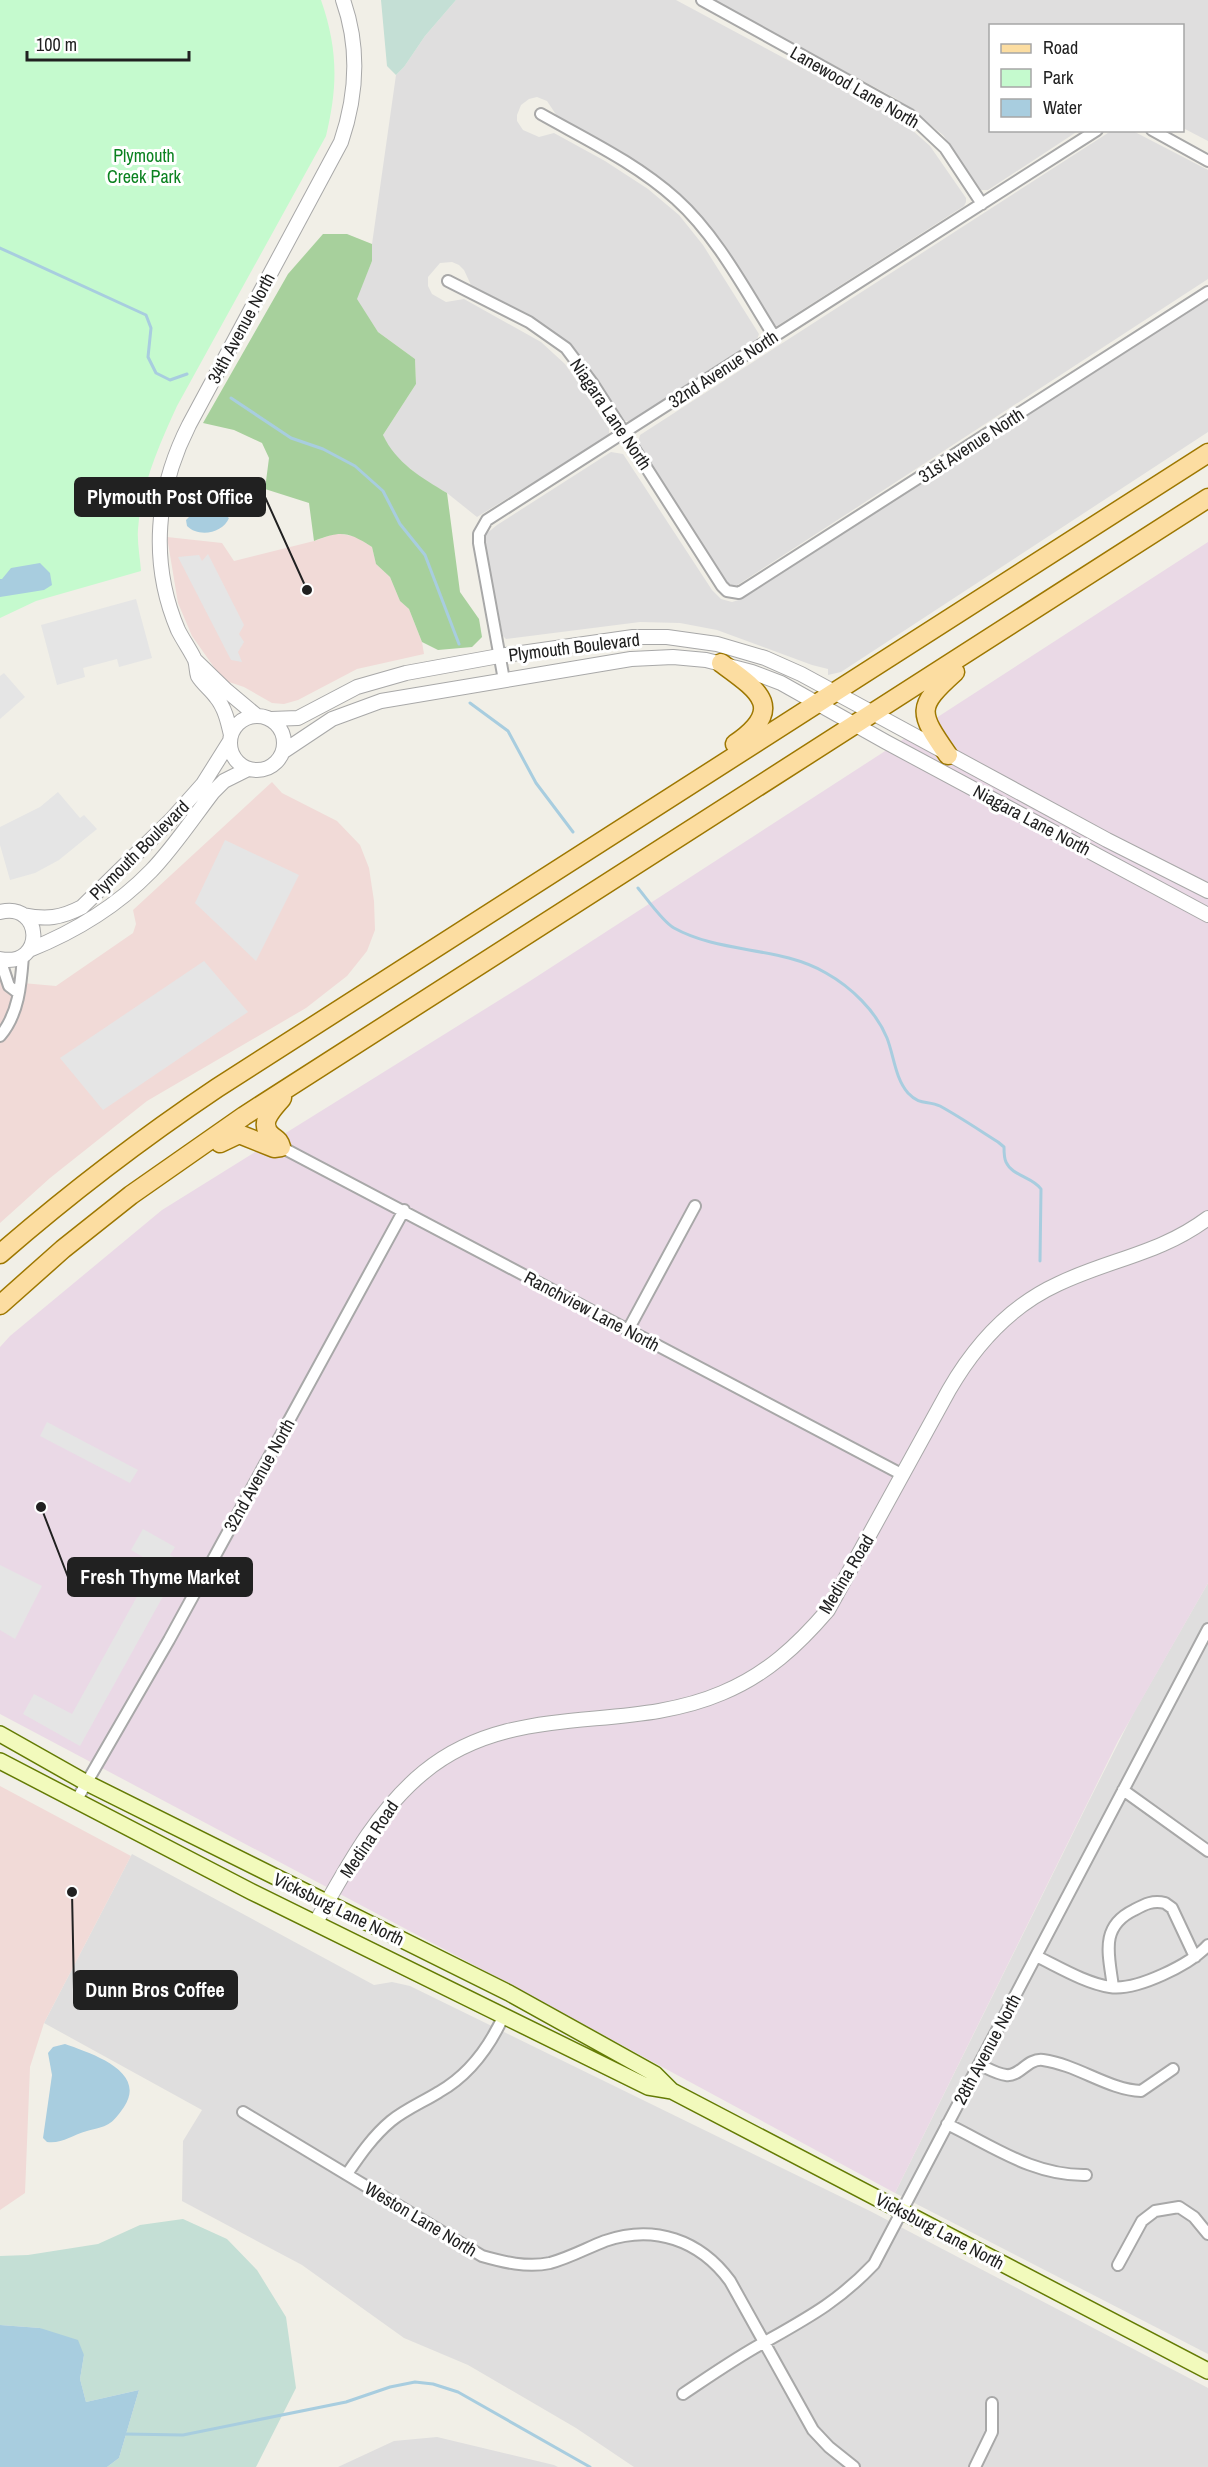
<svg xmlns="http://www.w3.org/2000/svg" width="1208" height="2467" font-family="'Archivo Narrow',sans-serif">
  <rect width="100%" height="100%" fill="#f1efe7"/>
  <!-- residential -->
  <path fill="#dfdede" d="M 456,0 L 676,0 L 903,122 L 930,146 L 966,198 L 966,202 L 964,206 L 777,326 L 772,324 L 713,232 L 686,200 L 626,156 L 561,122 L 547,101 L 537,97 L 529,99 L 521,105 L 517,115 L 517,121 L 523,130 L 539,137 L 554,133 L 605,161 L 648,189 L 679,215 L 703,245 L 759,334 L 756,342 L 630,421 L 624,421 L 581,358 L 560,336 L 471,285 L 464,270 L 459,265 L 452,262 L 440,263 L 428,277 L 428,286 L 432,294 L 446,302 L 464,299 L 541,342 L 565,364 L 609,428 L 609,434 L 605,438 L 477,517 L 447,493 L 422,479 L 390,451 L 383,435 L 416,384 L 415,359 L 378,332 L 356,299 L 372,261 L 372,244 L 396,75 L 404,67 L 425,36 Z
    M 712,0 L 1208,0 L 1208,141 L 1183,128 L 1182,26 L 990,26 L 990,130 L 1078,131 L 988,190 L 981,190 L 943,135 L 917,114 L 895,98 Z
    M 1111,131 L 1133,131 L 1208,170 L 1208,279 L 736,586 L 728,584 L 638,443 L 640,435 Z
    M 1208,297 L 1208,432 L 841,672 L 828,675 L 828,669 L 812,665 L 717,630 L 680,623 L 640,622 L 506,639 L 503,636 L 484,543 L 486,534 L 497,525 L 611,452 L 623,454 L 712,590 L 721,599 L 732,602 L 742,599 Z
    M 1208,1583 L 1208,2354 L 895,2193 L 1087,1805 L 1133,1714 Z
    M 132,1854 L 374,1985 L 392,1982 L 410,1986 L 870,2211 L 1208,2388 L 1208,2467 L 634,2467 L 576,2428 L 468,2365 L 404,2338 L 302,2265 L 182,2201 L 183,2141 L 202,2110 L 44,2023 Z
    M 437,2437 L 554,2465 L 558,2467 L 338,2467 L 394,2441 Z"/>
  <!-- commercial -->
  <path fill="#f1dad7" d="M 337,533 L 357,537 L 372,547 L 376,564 L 390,577 L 400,601 L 409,609 L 422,642 L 424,654 L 357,669 L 298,700 L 284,704 L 272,703 L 244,687 L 223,680 L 192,636 L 178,603 L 167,537 L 222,543 L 234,561 L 314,541 Z
    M 272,782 L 282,793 L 337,821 L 360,845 L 369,868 L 374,901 L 375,930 L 367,951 L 347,976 L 306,1008 L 147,1101 L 50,1178 L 0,1223 L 0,981 L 56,986 L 133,933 L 136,924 L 133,910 Z
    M 0,1786 L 131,1856 L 44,2023 L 30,2067 L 25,2193 L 0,2210 Z"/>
  <!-- industrial -->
  <path fill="#ead9e6" d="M 1208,542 L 1208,1583 L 1118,1741 L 895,2193 L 470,1963 L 0,1714 L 0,1347 L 10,1336 L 162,1210 L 530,981 Z"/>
  <!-- forest -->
  <path fill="#a7d09c" d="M 323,234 L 347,234 L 372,244 L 372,261 L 357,299 L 378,332 L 415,359 L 416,384 L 383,435 C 396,463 422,478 447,493 L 460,592 L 479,619 L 482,637 L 472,647 L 438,650 L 422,642 L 409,609 L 400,601 L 390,577 L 376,564 L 372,547 C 347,531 341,531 314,541 L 309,503 L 265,489 L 269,458 L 262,443 L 234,430 L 203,423 L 288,274 Z"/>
  <!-- wetland -->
  <path fill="#c4dfd5" d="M 381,0 L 456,0 L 425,36 L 404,67 L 396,75 L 387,66 Z
    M 183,2219 L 227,2239 L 257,2270 L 286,2317 L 296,2388 L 256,2467 L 107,2467 L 119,2458 L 139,2390 L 86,2402 L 80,2379 L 84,2355 L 40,2328 L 0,2325 L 0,2256 L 28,2255 L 98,2244 L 140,2225 Z"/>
  <!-- park -->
  <path fill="#c5face" d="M 0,0 L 321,0 C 338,49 338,86 326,136 L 177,406 C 159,445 141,486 138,529 C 137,543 140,557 141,571 L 36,601 L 0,618 Z"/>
  <!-- parking -->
  <path fill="#e5e5e5" d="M 208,554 L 244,625 L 239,634 L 244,642 L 238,652 L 242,662 L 231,660 L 178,557 L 199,555 L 202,561 Z
    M 136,599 L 152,658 L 119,667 L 117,659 L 83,668 L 85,677 L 57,685 L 41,625 Z
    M 4,673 L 25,697 L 0,719 L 0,676 Z
    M 58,792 L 80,818 L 84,815 L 97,829 L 59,860 L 35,873 L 10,880 L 0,845 L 0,827 L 40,807 Z
    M 225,840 L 299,875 L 256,961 L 195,903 Z
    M 204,961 L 248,1012 L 103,1110 L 60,1058 Z
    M 47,1422 L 138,1470 L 130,1483 L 40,1436 Z
    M 143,1529 L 175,1547 L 170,1555 L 182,1562 L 80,1746 L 23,1714 L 34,1694 L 72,1714 L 155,1564 L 131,1550 Z
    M 0,1565 L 42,1586 L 15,1639 L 0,1630 Z"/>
  <!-- water -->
  <path fill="#a8cddf" d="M 222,513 L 229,518 C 223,533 199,538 187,526 L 186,520 L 189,517 Z
    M 40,563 L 50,573 L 52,585 L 44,590 L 0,597 L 0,579 L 2,579 L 11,568 Z
    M 65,2044 C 90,2053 148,2071 124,2107 C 111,2126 107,2126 87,2131 C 72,2135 62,2144 47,2142 L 43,2138 L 52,2075 L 48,2053 L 53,2047 Z
    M 0,2325 L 40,2328 L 78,2340 L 84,2355 L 80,2379 L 86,2402 L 139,2390 L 119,2458 L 107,2467 L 0,2467 Z"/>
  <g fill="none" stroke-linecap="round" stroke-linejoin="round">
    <!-- stream -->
    <path stroke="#a8cddf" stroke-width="3" d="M 0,248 L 146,315 L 151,328 L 148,357 L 156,373 L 170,380 L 187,374
      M 231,398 L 291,438 L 323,449 L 355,466 L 383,491 L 400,524 L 425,555 L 459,644
      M 470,703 L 508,731 L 536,783 L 573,832
      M 638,888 C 647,899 663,922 674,928 C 721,954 780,946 826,973 C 851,987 876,1011 887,1038 C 894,1056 895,1078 908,1093 C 920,1106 928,1100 940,1106 C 960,1117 979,1130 998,1142 L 1004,1147 C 1004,1151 1004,1158 1006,1162 C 1012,1176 1033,1177 1041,1189 L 1040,1261
      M 125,2434 L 183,2435 L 346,2402 L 390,2387 L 415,2382 L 433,2384 L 458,2392 L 590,2467"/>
    <defs>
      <path id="minor" d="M 702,0 L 910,115 L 945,148 L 982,204
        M 541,114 C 587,140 636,163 676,199 C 717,236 745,290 774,336
        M 1152,130 L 1208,161
        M 448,281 L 529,322 L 566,348 L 593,384 L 722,586 L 727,591 L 739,593 L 1208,292
        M 504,680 L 479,543 L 479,534 L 487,520 L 1097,130
        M 0,959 L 9,986 L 17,992
        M 0,1036 C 19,1014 21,983 23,956
        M 281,1147 L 903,1475
        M 628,1330 L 695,1206
        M 1123,1790 L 1208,1851
        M 76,1801 L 169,1640 L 404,1210
        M 1036,1956 C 1059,1967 1085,1983 1110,1987 C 1137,1991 1191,1964 1208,1945
        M 1113,1987 C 1109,1955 1099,1927 1134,1910 C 1145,1904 1153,1900 1165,1903 L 1172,1908 L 1195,1957
        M 980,2065 C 987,2068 997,2074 1006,2075 C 1020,2077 1027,2058 1043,2060 C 1078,2065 1109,2090 1141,2091 L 1173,2069
        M 243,2112 L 482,2256 C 503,2262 527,2268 550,2263 C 569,2258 587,2248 605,2241 C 654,2224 700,2240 730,2281 L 813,2430 L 829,2447 L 854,2467
        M 947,2124 C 993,2146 1033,2176 1086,2175
        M 347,2174 C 360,2155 373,2136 391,2121 C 406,2109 423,2102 439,2092 C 469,2075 490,2046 504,2015
        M 1118,2265 L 1142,2221 L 1155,2211 L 1179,2207 L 1194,2217 L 1208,2234
        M 683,2394 C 710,2376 737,2357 765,2342 C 809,2317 839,2301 874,2264 L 1208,1629
        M 975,2467 L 992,2432 L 992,2403"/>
      <path id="tertiary" d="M 195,660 L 227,691 L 257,716
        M230 743a27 27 0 1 1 54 0a27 27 0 1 1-54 0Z
        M 271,719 L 298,718 L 357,687 L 406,673 L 499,656 L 633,637 L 667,637 L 717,644 L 765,658 L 801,674 L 1107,840 L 1208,891
        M 231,735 C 228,722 225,708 216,697 C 211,690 202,683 198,676 C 196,670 197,663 194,658 C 189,648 183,640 178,630 C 149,562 156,490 189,425 L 341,142 C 357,95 360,48 343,0
        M 284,751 L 332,719 L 381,701 L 631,659 L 673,657 L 706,660 L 752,672 L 781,683 L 886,742 L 1208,915
        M 0,912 C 43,901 46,968 0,959
        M 23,915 C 46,920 61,918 82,907 L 171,820 L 203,784 L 230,741
        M 29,950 C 74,932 117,906 151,871 C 174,847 193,818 213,792 L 224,781 L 248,769
        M 316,1922 C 346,1869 376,1811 424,1772 C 513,1699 624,1735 722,1693 C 766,1675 798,1645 828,1610 L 949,1390 C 975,1345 1010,1306 1058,1284 C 1110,1259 1160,1254 1208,1218"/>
      <path id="secondary" d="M 0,1734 L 85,1782 L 509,1993 L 655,2074 L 672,2091
        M 0,1761 L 252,1892 L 648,2087 L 672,2091 L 1208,2371"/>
      <path id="primary" d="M 721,663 C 758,690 787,708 735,744
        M 948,755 C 918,712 916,707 955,672
        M 220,1143 L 239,1134 L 274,1148 L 281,1147 C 279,1140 277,1140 272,1136 C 257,1123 273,1109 282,1098
        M 0,1254 C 69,1194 141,1139 217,1088 L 1208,453
        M 0,1305 L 63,1249 L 131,1195 L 244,1116 L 1208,498"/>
    </defs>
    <!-- minor casing -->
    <use href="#minor" stroke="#a8a8a8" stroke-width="14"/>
    <!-- tertiary casing -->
    <use href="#tertiary" stroke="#a8a8a8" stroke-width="16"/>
    <!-- secondary casing -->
    <use href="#secondary" stroke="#647b04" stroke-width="18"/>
    <!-- primary casing -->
    <use href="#primary" stroke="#9d7700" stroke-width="21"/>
    <!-- minor -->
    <use href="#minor" stroke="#fff" stroke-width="10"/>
    <!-- tertiary -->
    <use href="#tertiary" stroke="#fff" stroke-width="14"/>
    <!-- secondary -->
    <use href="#secondary" stroke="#f2fabc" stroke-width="15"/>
    <!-- primary -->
    <use href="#primary" stroke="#fcdda1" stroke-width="18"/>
  </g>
  <g text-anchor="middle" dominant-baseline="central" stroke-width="6" stroke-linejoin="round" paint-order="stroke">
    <!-- street labels -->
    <g font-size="18" fill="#212121" stroke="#fff">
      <text transform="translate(855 87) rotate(30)">Lanewood Lane North</text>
      <text transform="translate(241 328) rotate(-62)">34th Avenue North</text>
      <text transform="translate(723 369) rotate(-33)">32nd Avenue North</text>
      <text transform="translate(611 414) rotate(56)">Niagara Lane North</text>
      <text transform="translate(971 445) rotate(-33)">31st Avenue North</text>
      <text transform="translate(574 647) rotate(-7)">Plymouth Boulevard</text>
      <text transform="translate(1032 820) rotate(28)">Niagara Lane North</text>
      <text transform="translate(139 850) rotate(-45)">Plymouth Boulevard</text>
      <text transform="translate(592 1311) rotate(28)">Ranchview Lane North</text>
      <text transform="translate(259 1475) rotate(-61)">32nd Avenue North</text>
      <text transform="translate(846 1574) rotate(-59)">Medina Road</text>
      <text transform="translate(369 1839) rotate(-56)">Medina Road</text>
      <text transform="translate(339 1909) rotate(26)">Vicksburg Lane North</text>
      <text transform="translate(987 2049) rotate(-62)">28th Avenue North</text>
      <text transform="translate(421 2219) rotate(31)">Weston Lane North</text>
      <text transform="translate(940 2231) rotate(28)">Vicksburg Lane North</text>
    </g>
    <!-- park labels -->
    <g font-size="18" fill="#0b8220" stroke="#fff">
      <text x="144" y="155">Plymouth<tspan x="144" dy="21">Creek Park</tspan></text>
    </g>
  </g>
  <!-- callouts -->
  <path fill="none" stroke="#212121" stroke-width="2" d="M307 590L265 497M41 1507L68 1577M72 1892L74 1990"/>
  <g fill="#212121" stroke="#fff" stroke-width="2">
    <circle cx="307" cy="590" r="6"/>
    <circle cx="41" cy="1507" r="6"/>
    <circle cx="72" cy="1892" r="6"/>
  </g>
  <g fill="#212121" stroke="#212121" stroke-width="2">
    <rect x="75" y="478" width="190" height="38" rx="6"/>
    <rect x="68" y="1558" width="184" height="38" rx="6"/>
    <rect x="74" y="1971" width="163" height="38" rx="6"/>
  </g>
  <g font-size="20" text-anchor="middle" font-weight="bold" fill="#fff">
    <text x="170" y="504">Plymouth Post Office</text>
    <text x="160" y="1584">Fresh Thyme Market</text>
    <text x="155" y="1997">Dunn Bros Coffee</text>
  </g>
  <!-- legend -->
  <rect x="989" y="24" width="195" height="108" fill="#ffffff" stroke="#a6a6a6" stroke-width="1.5"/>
  <rect x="1001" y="44" width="30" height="9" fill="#fcdda1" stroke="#a6a6a6" stroke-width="1.5"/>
  <text x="1043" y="54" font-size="18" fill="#212121">Road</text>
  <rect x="1001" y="69" width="30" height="18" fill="#c5face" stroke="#a6a6a6" stroke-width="1.5"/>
  <text x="1043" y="84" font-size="18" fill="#212121">Park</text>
  <rect x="1001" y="99" width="30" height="18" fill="#a8cddf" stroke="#a6a6a6" stroke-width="1.5"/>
  <text x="1043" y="114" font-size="18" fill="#212121">Water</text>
  <!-- scale -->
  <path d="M27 51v9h162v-9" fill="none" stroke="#212121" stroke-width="3"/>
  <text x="36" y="51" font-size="18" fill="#212121" stroke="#ffffff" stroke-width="4.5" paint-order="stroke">100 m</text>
</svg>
